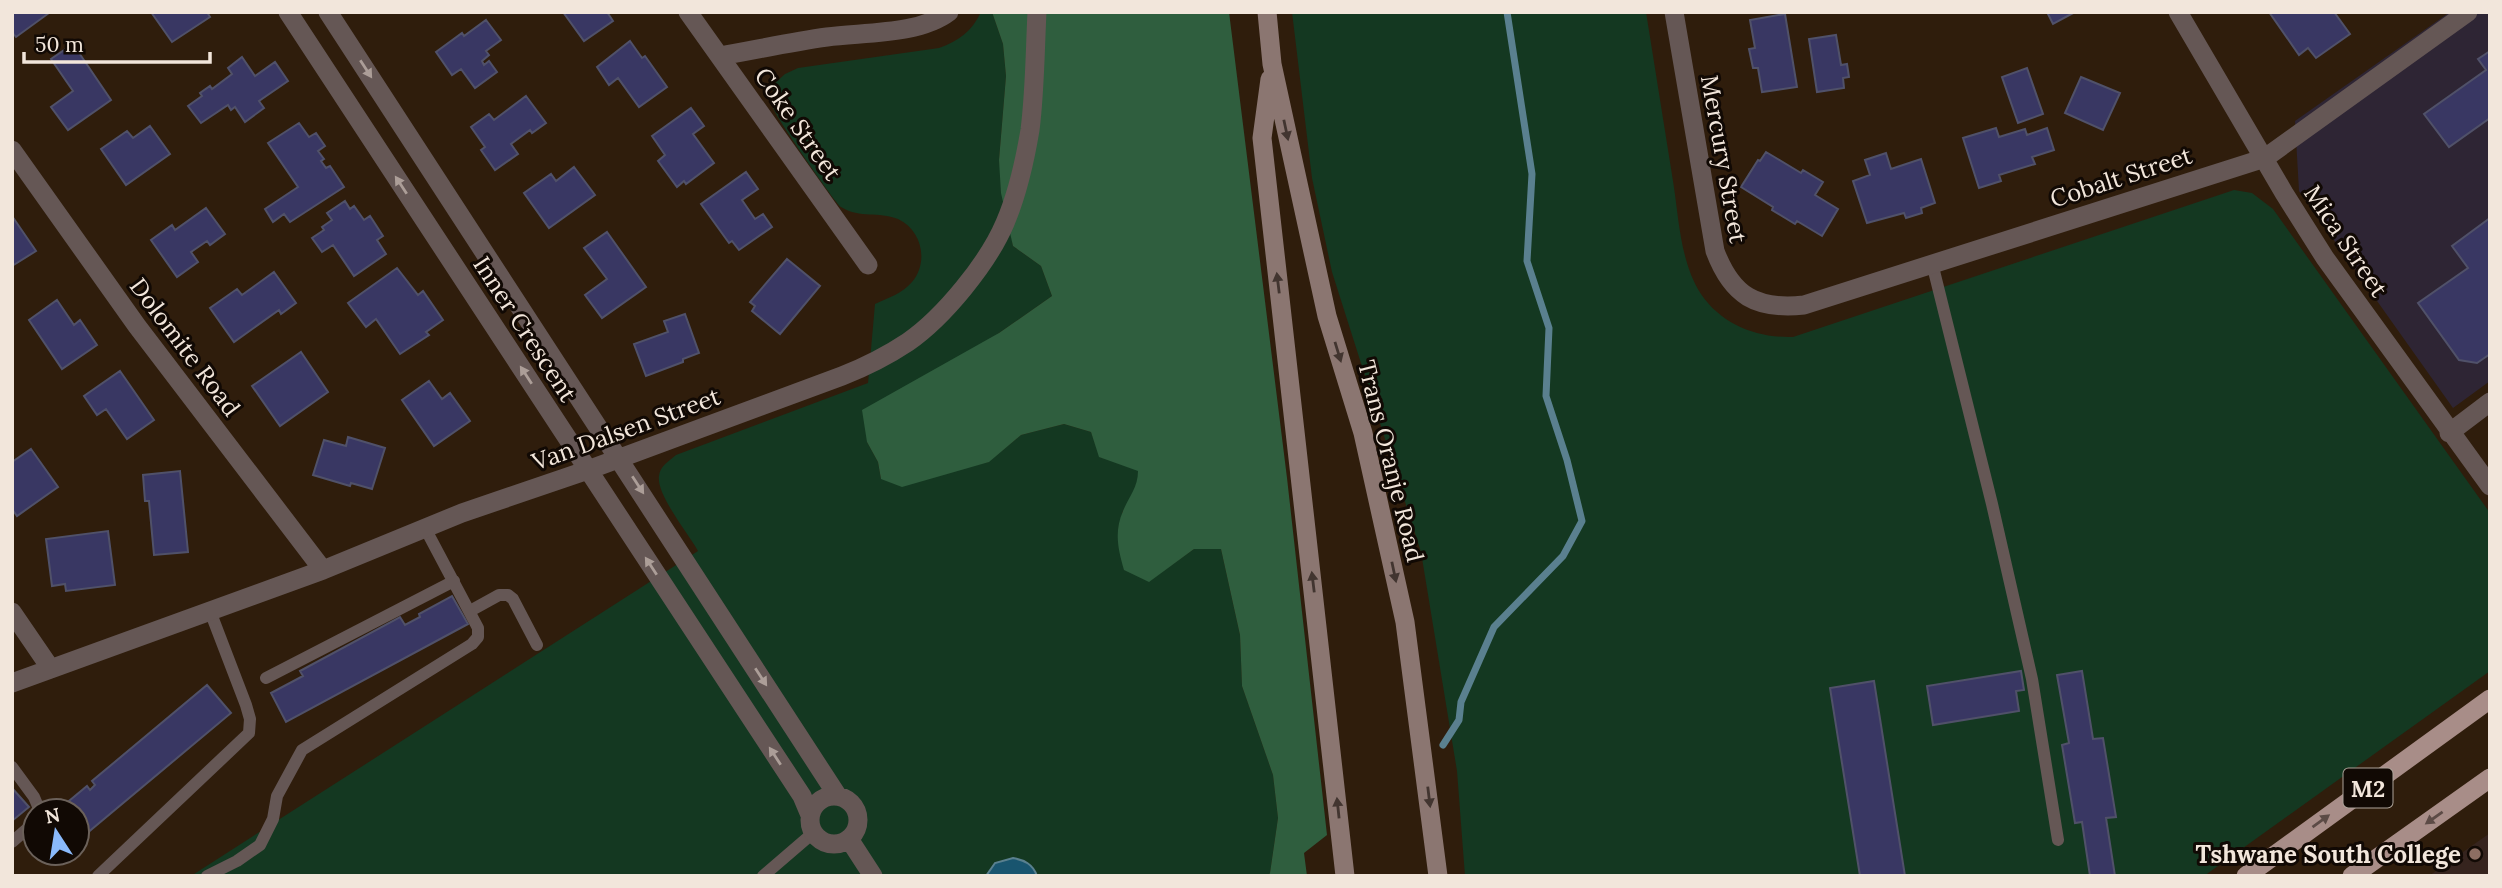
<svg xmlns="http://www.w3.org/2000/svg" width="2502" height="888" font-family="Lora,serif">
  <rect width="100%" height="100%" fill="#2f1d0c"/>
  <!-- commercial -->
  <path fill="#2e2534" d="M 2450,12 L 2490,12 L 2490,381 L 2453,408 L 2299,191 L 2295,121 Z"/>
  <!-- education -->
  <path fill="#36241e" d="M 2490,833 L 2490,876 L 2429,876 Z"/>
  <!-- green -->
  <path fill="#143821" d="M 981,12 L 992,12 L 1003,44 L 1006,76 L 999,160 L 1013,246 L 1041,266 L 1052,296 L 999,333 L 867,442 L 878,462 L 881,479 L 946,473 L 988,462 L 1021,435 L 1064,424 L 1091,432 L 1100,457 L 1138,470 L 1138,484 L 1122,513 L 1149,581 L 1194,549 L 1221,549 L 1240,635 L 1242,686 L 1273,775 L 1278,818 L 1270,873 L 1268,876 L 191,876 L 698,551 C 689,534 656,495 659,476 C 660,466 669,461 676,455 L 868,383 L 875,304 C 888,298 903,293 912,282 C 929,262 922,230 898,219 C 878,211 861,219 841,207 C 835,203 778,120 774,110 C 770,102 773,92 774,84 L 785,74 L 798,68 L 939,48 C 959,41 972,31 981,12 Z
    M 1292,12 L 1646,12 C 1655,68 1664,125 1673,181 C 1679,218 1680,262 1701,294 C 1722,325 1757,338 1793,337 L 2234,190 L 2252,193 L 2273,209 L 2490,513 L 2490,671 L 2204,876 L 1465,876 L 1457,771 L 1421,552 L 1332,272 L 1312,178 Z"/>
  <!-- forest -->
  <path fill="#2f5e3e" d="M 992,12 L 1229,12 L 1287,478 L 1327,835 L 1304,853 L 1307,876 L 1268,876 L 1270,873 L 1278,818 L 1273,775 L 1242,686 L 1240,635 L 1221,549 L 1194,549 L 1149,582 L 1124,570 C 1118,549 1114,532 1123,511 C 1129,496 1138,488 1138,471 L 1099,457 L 1091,432 L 1064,424 L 1021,435 L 989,462 L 902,487 L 881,479 L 878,462 L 867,442 L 862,410 L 999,333 L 1052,296 L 1041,266 L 1013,246 L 1001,193 L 999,160 L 1006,76 L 1003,44 Z"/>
  <!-- water -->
  <path fill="#19556f" stroke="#5a808f" stroke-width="2" d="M 1013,858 C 1024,860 1033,864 1037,876 L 986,876 L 995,863 Z"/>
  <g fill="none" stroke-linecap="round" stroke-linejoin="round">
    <!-- stream -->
    <path stroke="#5a808f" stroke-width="7" d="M 1443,745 L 1459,720 L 1461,702 L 1494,627 L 1563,556 L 1582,521 L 1567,460 L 1546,396 L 1549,328 L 1527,261 L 1532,174 L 1507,12"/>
  </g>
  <!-- building -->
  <path fill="#393763" stroke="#505169" stroke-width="2" d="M 12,12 L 48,12 L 49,13 L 16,37 L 12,32 Z
    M 151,12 L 207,12 L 210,17 L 172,42 Z
    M 563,12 L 607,12 L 613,21 L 584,41 Z
    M 2047,12 L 2075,12 L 2053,24 Z
    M 2269,12 L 2334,12 L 2350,34 L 2316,58 L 2308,48 L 2299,55 Z
    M 1785,14 L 1797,87 L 1762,92 L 1758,68 L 1753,68 L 1749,49 L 1755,48 L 1750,20 Z
    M 486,20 L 501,40 L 486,51 L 489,55 L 482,61 L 484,65 L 489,61 L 497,72 L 475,88 L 461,69 L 452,75 L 436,52 L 462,33 L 464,36 Z
    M 1836,35 L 1841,65 L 1847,64 L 1849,77 L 1843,78 L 1844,88 L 1817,92 L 1809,39 Z
    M 630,41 L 642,58 L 645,56 L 667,87 L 639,107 L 618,78 L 609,85 L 597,67 Z
    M 73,44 L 111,100 L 68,130 L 51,107 L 73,91 L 51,59 Z
    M 2490,51 L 2490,118 L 2449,147 L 2424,114 L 2486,70 L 2478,59 Z
    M 242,57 L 255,76 L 275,62 L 288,81 L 259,101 L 264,108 L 245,122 L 235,107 L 231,110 L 228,105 L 201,123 L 188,106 L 202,96 L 200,93 L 210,86 L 212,89 L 232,74 L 228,68 Z
    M 2027,68 L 2043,114 L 2018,123 L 2002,77 Z
    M 2081,77 L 2120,93 L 2103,130 L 2065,113 Z
    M 526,96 L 546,123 L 532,133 L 530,130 L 511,144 L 518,154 L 495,170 L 481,150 L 485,147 L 471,127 L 489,114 L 494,120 Z
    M 691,108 L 704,126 L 693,134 L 714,163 L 686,184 L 684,181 L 677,187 L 658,161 L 665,155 L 652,136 Z
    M 299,123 L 309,137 L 316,133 L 325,146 L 318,151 L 324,159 L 321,161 L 326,168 L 330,166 L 344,187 L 290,222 L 284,214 L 273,222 L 265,209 L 298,187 L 268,143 Z
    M 150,126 L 170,154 L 126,185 L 101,149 L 127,131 L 133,138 Z
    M 1996,128 L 1999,137 L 2025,129 L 2027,135 L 2047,128 L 2054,150 L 2032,157 L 2035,164 L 1999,175 L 2001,181 L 1979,188 L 1963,138 Z
    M 1766,152 L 1801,173 L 1803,170 L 1823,182 L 1815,195 L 1838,209 L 1822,236 L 1797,221 L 1795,224 L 1772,210 L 1773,207 L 1741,187 L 1758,160 L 1760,161 Z
    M 1886,153 L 1891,169 L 1921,159 L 1935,203 L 1921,208 L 1922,213 L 1906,218 L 1904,213 L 1867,223 L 1853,181 L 1870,175 L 1865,160 Z
    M 574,167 L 595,195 L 549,228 L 524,193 L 551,174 L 556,181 Z
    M 746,172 L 758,189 L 742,200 L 755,219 L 763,214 L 772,227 L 739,250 L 732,241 L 729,243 L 701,204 Z
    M 345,201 L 350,209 L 354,206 L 364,220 L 370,216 L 383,236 L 377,240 L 386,254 L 354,276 L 333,245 L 322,252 L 312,238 L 324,230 L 322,227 L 332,220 L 327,213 Z
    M 206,208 L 225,234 L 210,245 L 207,241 L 191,252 L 198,262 L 177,277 L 151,240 L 172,225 L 175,230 Z
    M 12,216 L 36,251 L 12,266 Z
    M 2490,218 L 2490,354 L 2477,363 L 2459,360 L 2418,303 L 2468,268 L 2452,246 Z
    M 607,232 L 646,287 L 602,318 L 585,295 L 607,279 L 584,248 Z
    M 787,259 L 820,286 L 780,334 L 752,311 L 755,306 L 750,302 Z
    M 397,268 L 418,295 L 423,291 L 443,320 L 426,332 L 429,335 L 400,354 L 376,319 L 366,327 L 348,303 Z
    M 274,272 L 296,303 L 281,314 L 279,310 L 234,342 L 210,308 L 237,289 L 242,295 Z
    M 57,300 L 74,325 L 80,320 L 97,345 L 62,369 L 29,320 Z
    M 685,314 L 699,353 L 683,359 L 683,362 L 646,376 L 634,344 L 668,332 L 664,321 Z
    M 301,352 L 328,392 L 280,426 L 252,386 Z
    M 120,371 L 154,420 L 127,439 L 106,409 L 97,415 L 84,396 Z
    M 429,381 L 442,399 L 450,393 L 470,421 L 434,446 L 402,400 Z
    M 348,437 L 385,448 L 372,489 L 351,483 L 350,486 L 313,475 L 324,440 L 346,446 Z
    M 31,449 L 58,487 L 17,516 L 12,509 L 12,462 Z
    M 180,471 L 188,552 L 154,555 L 149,501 L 145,501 L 143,475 Z
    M 108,531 L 115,585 L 66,591 L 65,584 L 52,586 L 46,539 Z
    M 452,596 L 468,624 L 286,722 L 271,693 L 303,676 L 300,671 L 400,617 L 405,625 L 420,617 L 419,614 Z
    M 2021,671 L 2024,690 L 2016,691 L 2019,711 L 1933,725 L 1927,686 Z
    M 2082,671 L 2093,739 L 2103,738 L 2116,817 L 2106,818 L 2115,876 L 2090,876 L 2082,822 L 2075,823 L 2062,745 L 2069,743 L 2057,675 Z
    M 1874,681 L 1905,876 L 1860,876 L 1830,688 Z
    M 207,685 L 231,713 L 80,839 L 77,835 L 77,811 L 57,811 L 87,786 L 90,790 L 95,785 L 92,781 Z
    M 12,788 L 29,807 L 12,821 Z"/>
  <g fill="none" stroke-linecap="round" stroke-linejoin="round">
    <!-- service -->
    <path stroke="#655755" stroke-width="12" d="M 1932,263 L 1992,504 L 2032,679 L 2058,840
      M 470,611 L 499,595 L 508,595 L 513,599 L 537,645
      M 266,678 L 454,581
      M 12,767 L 34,797 L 40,811
      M 12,842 L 35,822
      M 98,876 L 249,733 L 250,719 L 246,705 L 210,611
      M 207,876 L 237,861 L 260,845 L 273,819 L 277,796 L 302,750 L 472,644 L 478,637 L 478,628 L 425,528
      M 763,876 L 813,833"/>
    <!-- minor -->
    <path stroke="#655755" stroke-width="19" d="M 288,12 L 802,796 L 810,815
      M 328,12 L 837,795
      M 688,12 L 868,265
      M 1674,12 L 1715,251 C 1732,296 1756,310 1804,305 L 2265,158 L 2468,12
      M 2178,12 L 2284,193 L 2325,258 L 2490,486
      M 720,56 C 755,50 791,42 827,37 C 863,32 919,35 949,12
      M 12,150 L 137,326 L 323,570
      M 2449,433 L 2490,402
      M 12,612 L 51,669
      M 12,683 L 323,570 L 462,513 L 588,470 L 842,376 C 865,367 887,356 908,342 C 944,317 988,263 1005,223 C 1017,195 1025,160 1030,130 C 1035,91 1035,51 1037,12
      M810 820a24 24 0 1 1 48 0a24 24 0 1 1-48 0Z
      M 849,839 L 873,876"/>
    <!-- secondary -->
    <path stroke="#8b7671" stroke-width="19" d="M 1267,12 L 1272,64 L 1327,316 L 1363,433 L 1405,622 L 1438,876
      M 1270,79 L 1262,138 L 1345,876"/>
    <!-- primary -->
    <path stroke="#a88d88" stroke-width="19" d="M 2246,876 L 2490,699
      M 2352,876 L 2490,778"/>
  </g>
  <!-- one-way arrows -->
  <defs><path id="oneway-solid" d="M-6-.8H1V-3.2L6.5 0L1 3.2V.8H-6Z" transform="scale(1.75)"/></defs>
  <g fill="#ac9e98">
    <use href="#oneway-solid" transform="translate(366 69) rotate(57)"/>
    <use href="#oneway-solid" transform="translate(401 185) rotate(-123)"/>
    <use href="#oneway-solid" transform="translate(526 375) rotate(-123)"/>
    <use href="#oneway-solid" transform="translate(638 485) rotate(57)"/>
    <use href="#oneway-solid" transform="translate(651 566) rotate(-123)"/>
    <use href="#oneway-solid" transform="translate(761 677) rotate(57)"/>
    <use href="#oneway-solid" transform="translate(775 756) rotate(-123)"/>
  </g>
  <g fill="#423530">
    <use href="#oneway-solid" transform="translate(1286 130) rotate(78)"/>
    <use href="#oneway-solid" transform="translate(1278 283) rotate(-97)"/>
    <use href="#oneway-solid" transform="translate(1338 352) rotate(73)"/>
    <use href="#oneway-solid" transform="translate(1394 572) rotate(78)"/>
    <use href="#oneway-solid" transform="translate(1313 582) rotate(-97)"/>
    <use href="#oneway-solid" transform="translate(1429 797) rotate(83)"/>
    <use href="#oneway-solid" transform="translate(1338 808) rotate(-96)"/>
  </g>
  <g fill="#5c4b46">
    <use href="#oneway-solid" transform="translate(2434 818) rotate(145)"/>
    <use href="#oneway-solid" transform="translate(2321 821) rotate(-36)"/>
  </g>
  <!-- markers -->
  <circle fill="#8d6e63" stroke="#110904" stroke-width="2.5" cx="2475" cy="854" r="7"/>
  <g text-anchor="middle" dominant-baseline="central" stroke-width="6" stroke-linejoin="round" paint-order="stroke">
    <!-- shield labels -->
    <rect fill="#110904" stroke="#aea49a" stroke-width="2" x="2343.5" y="768.5" width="49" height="39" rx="5"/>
    <g font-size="23" font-weight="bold" fill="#f2e6db">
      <text x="2368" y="788">M2</text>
    </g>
    <!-- street labels -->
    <g font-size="24" fill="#f2e6db" stroke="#110904">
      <text transform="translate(798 124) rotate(55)">Coke Street</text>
      <text transform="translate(1724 159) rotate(80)">Mercury Street</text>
      <text transform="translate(2121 177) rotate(-18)">Cobalt Street</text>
      <text transform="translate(2346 241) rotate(56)">Mica Street</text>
      <text transform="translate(525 329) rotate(57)">Inner Crescent</text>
      <text transform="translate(185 347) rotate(53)">Dolomite Road</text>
      <text transform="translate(626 429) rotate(-20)">Van Dalsen Street</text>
      <text transform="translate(1391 461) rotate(76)">Trans Oranje Road</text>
    </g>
    <!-- poi labels -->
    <g font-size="24" font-weight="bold" fill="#f2e6db" stroke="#110904" text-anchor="end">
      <text x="2461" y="854">Tshwane South College</text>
    </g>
  </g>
  <!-- border -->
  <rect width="2502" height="888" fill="none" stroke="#f2e6db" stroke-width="28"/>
  <!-- north arrow -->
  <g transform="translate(56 832) rotate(348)"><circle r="33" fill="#110904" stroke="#6b615a" stroke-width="2"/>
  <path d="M0-5L12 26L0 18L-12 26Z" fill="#8abafc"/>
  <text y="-10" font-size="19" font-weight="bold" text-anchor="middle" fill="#f2e6db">N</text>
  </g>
  <!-- scale -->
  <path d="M24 52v10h186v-10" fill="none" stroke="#f2e6db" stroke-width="3.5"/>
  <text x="35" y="52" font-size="21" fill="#f2e6db" stroke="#110904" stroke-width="5" paint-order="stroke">50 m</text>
</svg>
